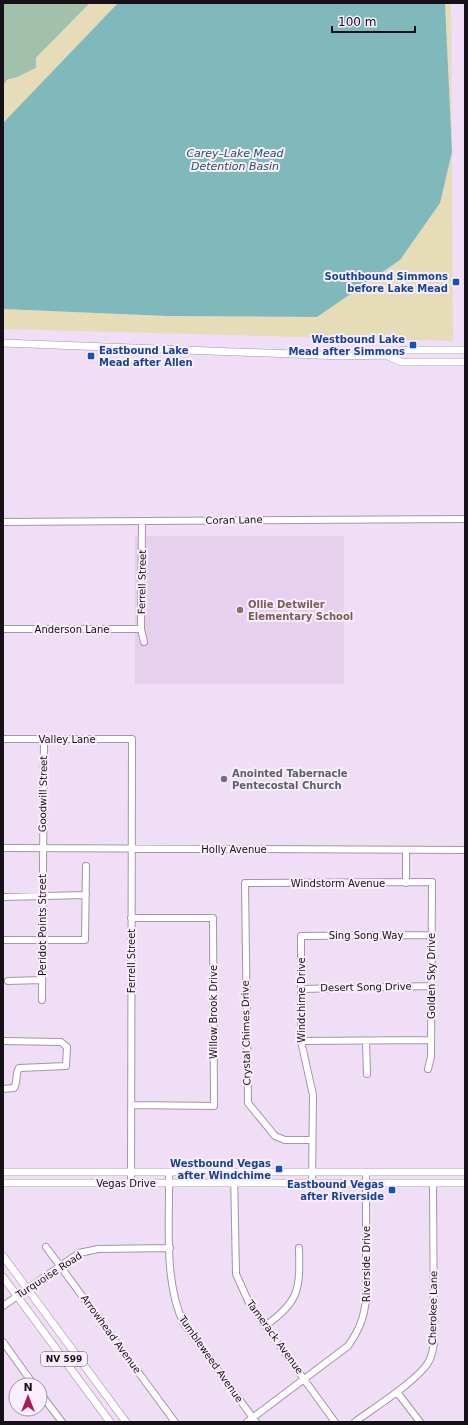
<svg xmlns="http://www.w3.org/2000/svg" width="468" height="1425" font-family="'DejaVu Sans',sans-serif">
  <rect width="100%" height="100%" fill="#f0def6"/>
  <!-- built -->
  <path fill="#e7d0ee" d="M 135,536 L 344,536 L 344,684 L 135,684 Z"/>
  <!-- green -->
  <path fill="#a2c1ad" d="M 4,3 L 90,3 L 36,58 L 36,68 L 18,77 L 7,80 L 3,86 Z"/>
  <!-- sand -->
  <path fill="#e6dcb7" d="M 90,3 L 118,3 L 3,123 L 3,86 L 7,80 L 18,77 L 36,68 L 36,58 Z
    M 445,3 L 451,3 L 453,341 L 3,329 L 3,309 L 167,316 L 317,317 L 440,203 L 452,152 Z"/>
  <!-- water -->
  <path fill="#7fb9bb" d="M 118,3 L 445,3 L 452,152 L 440,203 L 400,260 L 317,317 L 167,316 L 3,309 L 3,123 Z"/>
  <g fill="none" stroke-linecap="round" stroke-linejoin="round">
    <defs>
      <path id="minor" d="M 142,521 L 141,629 L 144,642
        M 3,522 L 465,519
        M 3,629 L 141,629
        M 3,739 L 132,739 L 131,1183
        M 3,848 L 465,850
        M 406,883 L 406,850
        M 4,897 L 86,895
        M 131,918 L 213,918 L 214,1106 L 132,1105
        M 3,940 L 85,940 L 86,866
        M 8,981 L 42,980
        M 301,989 L 432,986
        M 42,1000 L 44,739
        M 3,1041 L 61,1042 L 67,1047 L 66,1066 L 19,1068 C 15,1074 18,1081 14,1088 L 3,1089
        M 301,1041 L 431,1040
        M 366,1041 L 367,1074
        M 312,1140 L 285,1140 L 275,1136 L 248,1103 L 245,883 L 432,882 L 431,1057 L 428,1069
        M 234,1172 L 236,1274 L 250,1305 L 335,1422
        M 169,1173 C 170,1219 163,1282 184,1324 L 256,1422
        M 312,1183 L 313,1095 L 301,1041 L 301,936 L 432,935
        M 46,1247 L 175,1422
        M 3,1306 L 79,1253 L 98,1249 L 170,1248
        M 265,1326 C 300,1301 300,1289 299,1248
        M 3,1342 L 34,1385
        M 397,1392 L 420,1422
        M 40,1393 L 62,1422
        M 247,1422 L 348,1346 C 359,1330 364,1319 366,1299 L 366,1172
        M 355,1422 C 372,1409 420,1379 429,1361 C 432,1356 433,1349 434,1343 L 433,1183"/>
      <path id="major" d="M 3,343 L 343,356 L 386,355 L 403,350 L 465,350
        M 386,355 L 401,362 L 465,362
        M 3,1172 L 465,1172
        M 3,1183 L 465,1183
        M 3,1256 L 126,1422
        M 3,1277 L 110,1422"/>
    </defs>
    <!-- minor casing -->
    <use href="#minor" stroke="#a594aa" stroke-width="8"/>
    <!-- major casing -->
    <use href="#major" stroke="#a594aa" stroke-width="8"/>
    <!-- minor -->
    <use href="#minor" stroke="#fff" stroke-width="6"/>
    <!-- major -->
    <use href="#major" stroke="#fff" stroke-width="7"/>
  </g>
  <!-- markers -->
  <g fill="#1a4fb4" stroke="#f9eefc" stroke-width="1.5">
    <rect x="452" y="278" width="8" height="8" rx="2"/>
    <rect x="409" y="341" width="8" height="8" rx="2"/>
    <rect x="87" y="352" width="8" height="8" rx="2"/>
    <rect x="275" y="1165" width="8" height="8" rx="2"/>
    <rect x="388" y="1186" width="8" height="8" rx="2"/>
  </g>
  <circle fill="#8d6e63" stroke="#f9eefc" stroke-width="1.5" cx="240" cy="610" r="4"/>
  <circle fill="#6b7280" stroke="#f9eefc" stroke-width="1.5" cx="224" cy="779" r="4"/>
  <g text-anchor="middle" dominant-baseline="central" stroke-width="4" stroke-linejoin="round" paint-order="stroke">
    <!-- shield labels -->
    <rect fill="#f9eefc" stroke="#5a535c" stroke-width="1" x="41" y="1352" width="46" height="14" rx="3"/>
    <g font-size="9" font-weight="bold" fill="#161018">
      <text x="64" y="1359">NV 599</text>
    </g>
    <!-- transit labels -->
    <g font-size="10" font-weight="bold" fill="#164399" stroke="#f9eefc" text-anchor="end">
      <text x="448" y="276">Southbound Simmons<tspan x="448" dy="12">before Lake Mead</tspan></text>
      <text x="405" y="339">Westbound Lake<tspan x="405" dy="12">Mead after Simmons</tspan></text>
      <text x="99" y="350" text-anchor="start">Eastbound Lake<tspan x="99" dy="12">Mead after Allen</tspan></text>
      <text x="271" y="1163">Westbound Vegas<tspan x="271" dy="12">after Windchime</tspan></text>
      <text x="384" y="1184">Eastbound Vegas<tspan x="384" dy="12">after Riverside</tspan></text>
    </g>
    <!-- street labels -->
    <g font-size="10" fill="#161018" stroke="#f9eefc">
      <text transform="translate(234 520) rotate(-1)">Coran Lane</text>
      <text transform="translate(142 582) rotate(-89)">Ferrell Street</text>
      <text x="72" y="629">Anderson Lane</text>
      <text x="67" y="739">Valley Lane</text>
      <text transform="translate(43 794) rotate(-89)">Goodwill Street</text>
      <text x="234" y="849">Holly Avenue</text>
      <text x="338" y="883">Windstorm Avenue</text>
      <text transform="translate(42 925) rotate(-90)">Peridot Points Street</text>
      <text x="366" y="935">Sing Song Way</text>
      <text transform="translate(131 961) rotate(-90)">Ferrell Street</text>
      <text transform="translate(431 976) rotate(-90)">Golden Sky Drive</text>
      <text transform="translate(366 987) rotate(-1)">Desert Song Drive</text>
      <text transform="translate(301 1000) rotate(-90)">Windchime Drive</text>
      <text transform="translate(213 1012) rotate(-90)">Willow Brook Drive</text>
      <text transform="translate(246 1033) rotate(-91)">Crystal Chimes Drive</text>
      <text x="126" y="1183">Vegas Drive</text>
      <text transform="translate(366 1264) rotate(-90)">Riverside Drive</text>
      <text transform="translate(49 1275) rotate(-33)">Turquoise Road</text>
      <text transform="translate(433 1308) rotate(-89)">Cherokee Lane</text>
      <text transform="translate(111 1334) rotate(54)">Arrowhead Avenue</text>
      <text transform="translate(275 1337) rotate(54)">Tamerack Avenue</text>
      <text transform="translate(211 1359) rotate(55)">Tumbleweed Avenue</text>
    </g>
    <!-- education labels -->
    <g font-size="10" font-weight="bold" fill="#785e54" stroke="#f9eefc" text-anchor="start">
      <text x="248" y="604">Ollie Detwiler<tspan x="248" dy="12">Elementary School</tspan></text>
    </g>
    <!-- worship labels -->
    <g font-size="10" font-weight="bold" fill="#5b616d" stroke="#f9eefc" text-anchor="start">
      <text x="232" y="773">Anointed Tabernacle<tspan x="232" dy="12">Pentecostal Church</tspan></text>
    </g>
    <!-- water labels -->
    <g font-size="11" font-style="italic" fill="#225558" stroke="#f9eefc">
      <text x="235" y="153">Carey–Lake Mead<tspan x="235" dy="13">Detention Basin</tspan></text>
    </g>
  </g>
  <!-- border -->
  <rect width="468" height="1425" fill="none" stroke="#161018" stroke-width="8"/>
  <!-- north arrow -->
  <g transform="translate(28 1397)"><circle r="19" fill="#f9eefc" stroke="#9e95a1"/>
  <path d="M0-3L7 15L0 10L-7 15Z" fill="#aa1a56"/>
  <text y="-6" font-size="11" font-weight="bold" text-anchor="middle" fill="#161018">N</text>
  </g>
  <!-- scale -->
  <path d="M332 26v6h83v-6" fill="none" stroke="#161018" stroke-width="2"/>
  <text x="338" y="26" font-size="12" fill="#161018" stroke="#f9eefc" stroke-width="3" paint-order="stroke">100 m</text>
</svg>
